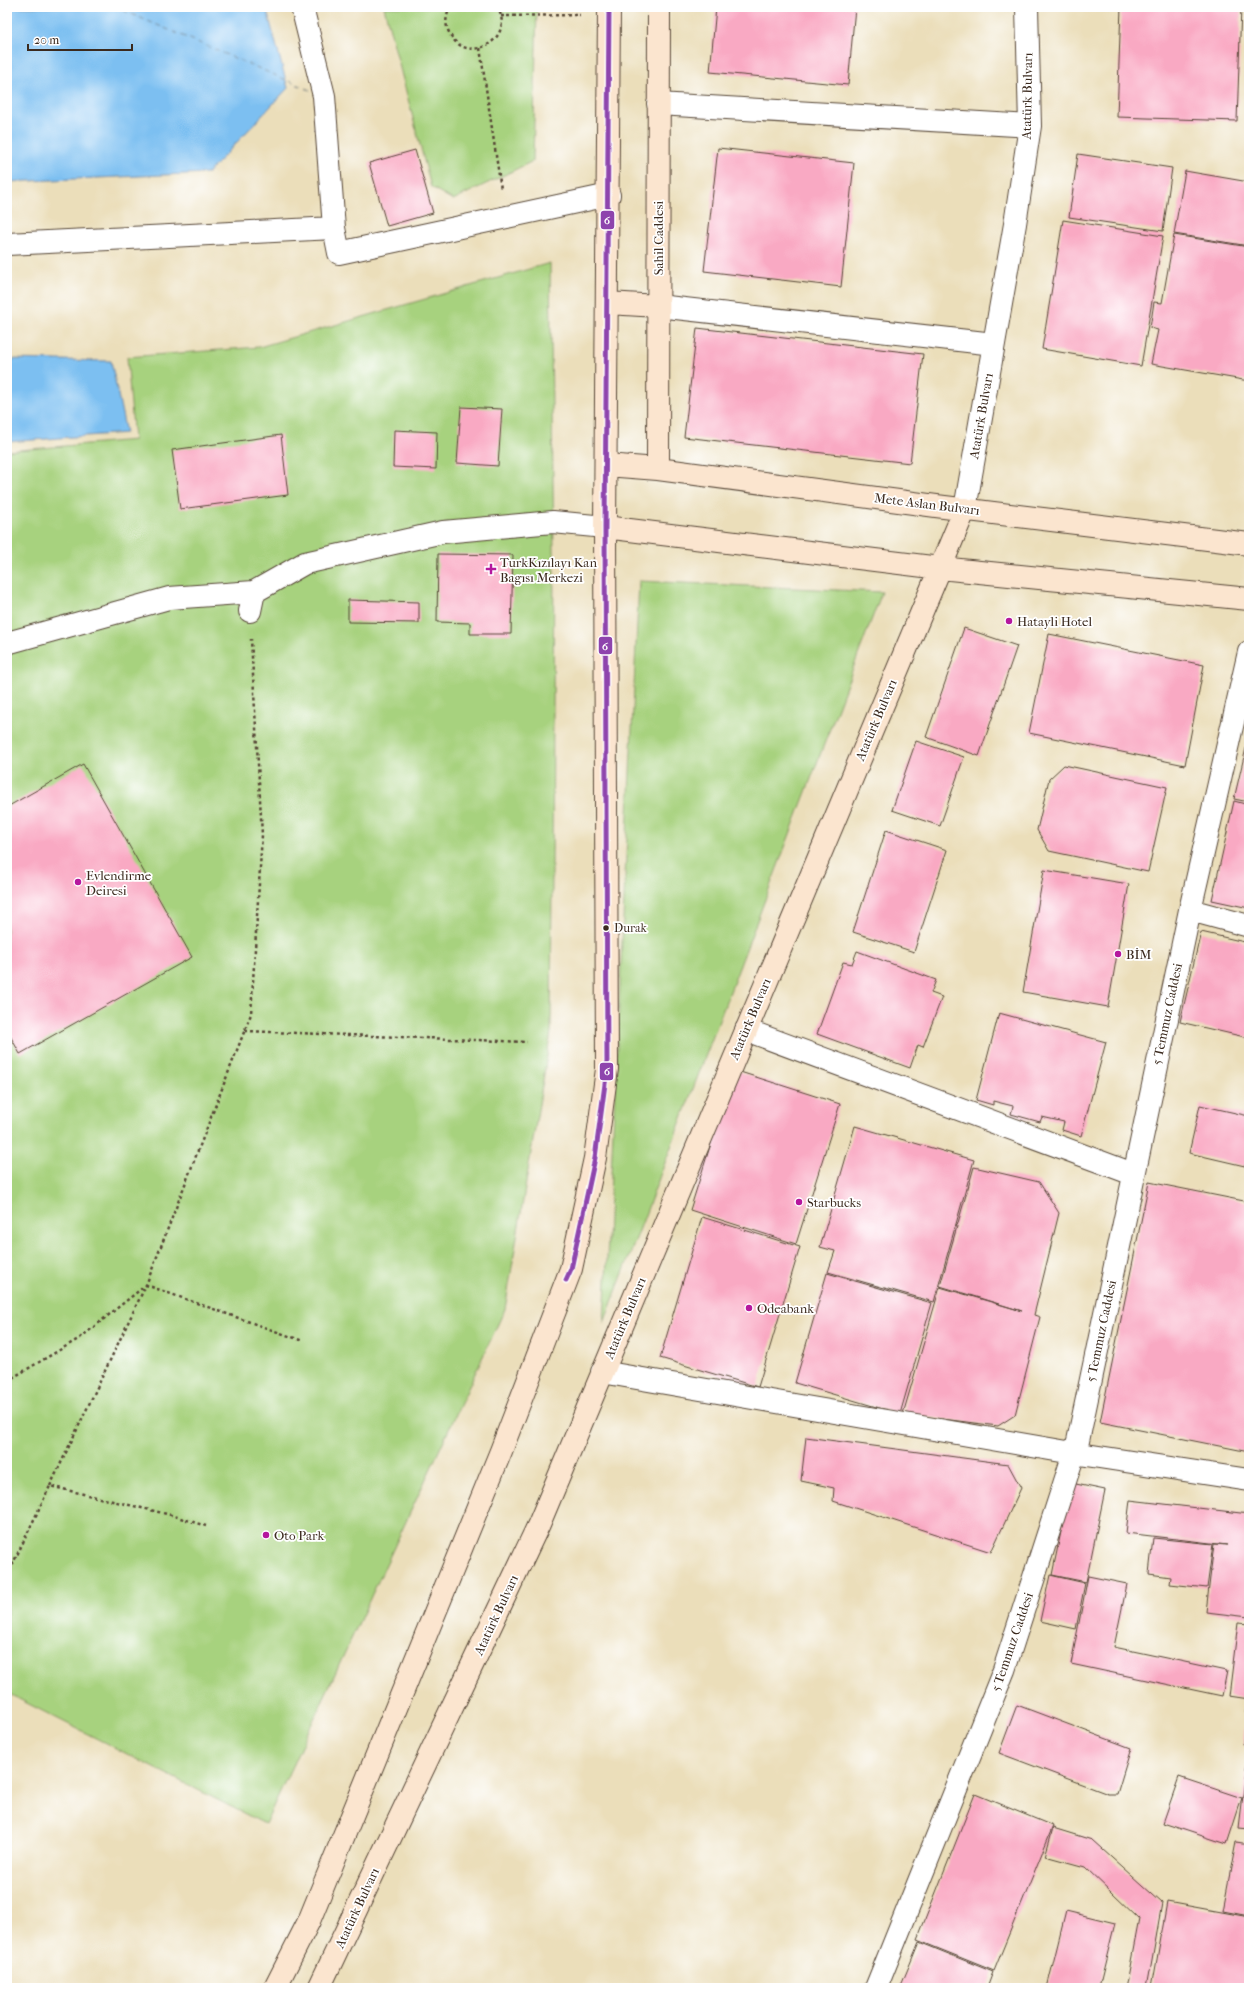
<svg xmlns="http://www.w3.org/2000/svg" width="1256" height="1995" font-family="'IM FELL French Canon',serif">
  <rect width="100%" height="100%" fill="#fff"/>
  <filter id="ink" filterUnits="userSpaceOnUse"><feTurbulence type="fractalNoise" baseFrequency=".025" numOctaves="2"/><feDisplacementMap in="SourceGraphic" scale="8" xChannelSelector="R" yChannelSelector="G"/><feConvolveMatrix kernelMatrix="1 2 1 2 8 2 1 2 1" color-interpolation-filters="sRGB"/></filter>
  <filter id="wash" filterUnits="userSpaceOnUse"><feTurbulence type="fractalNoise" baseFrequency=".012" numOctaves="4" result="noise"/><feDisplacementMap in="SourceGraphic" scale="16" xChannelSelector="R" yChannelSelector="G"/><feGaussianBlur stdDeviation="0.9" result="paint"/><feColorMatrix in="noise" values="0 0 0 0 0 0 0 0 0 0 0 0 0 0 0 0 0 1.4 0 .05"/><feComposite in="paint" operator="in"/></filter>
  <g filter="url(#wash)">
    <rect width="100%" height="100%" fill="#ebdeba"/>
    <!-- green -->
    <path fill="#a7d27e" stroke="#717e4e" d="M 384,7 L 537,7 L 533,161 L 453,200 L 431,187 Z
      M 550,263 L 554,554 L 551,1032 L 505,1309 L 265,1824 L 7,1693 L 7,451 L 134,440 L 127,357 L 259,347 Z
      M 639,581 L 882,592 L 604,1323 Z"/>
    <!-- water -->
    <path fill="#7bbff1" stroke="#5b7488" d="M 7,7 L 266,7 L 288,88 L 208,173 L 7,182 Z
      M 7,359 L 111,361 L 126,433 L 7,442 Z"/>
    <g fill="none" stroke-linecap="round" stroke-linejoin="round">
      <!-- ferry -->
      <path stroke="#515e68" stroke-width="1" stroke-dasharray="5 4" stroke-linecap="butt" d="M 115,7 L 312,91"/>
    </g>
    <g id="blocks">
      <!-- building -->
      <path fill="#f9a9c3" d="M 716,7 L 855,7 L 848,85 L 710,72 Z
        M 1121,7 L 1241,7 L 1237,121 L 1117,117 Z
        M 718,148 L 854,163 L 841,287 L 704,271 Z
        M 415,150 L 433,213 L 387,226 L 369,163 Z
        M 1078,154 L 1172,168 L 1163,231 L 1069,217 Z
        M 1185,171 L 1249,182 L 1249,246 L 1174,234 Z
        M 1063,220 L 1163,236 L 1141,366 L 1042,349 Z
        M 1174,235 L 1249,247 L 1249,381 L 1151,364 L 1158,330 L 1150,328 L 1154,302 L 1162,303 Z
        M 697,328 L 923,354 L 910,463 L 684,437 Z
        M 461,407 L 502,409 L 498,466 L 457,463 Z
        M 394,430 L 437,432 L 436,469 L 393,467 Z
        M 281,435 L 288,495 L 180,509 L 172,450 Z
        M 438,554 L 513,555 L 511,634 L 470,634 L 470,623 L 437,622 Z
        M 348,600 L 419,602 L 419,623 L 348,622 Z
        M 964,628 L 1017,646 L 979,756 L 926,737 Z
        M 1049,634 L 1204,665 L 1185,765 L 1029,733 Z
        M 916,741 L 964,757 L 940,826 L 892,810 Z
        M 1246,748 L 1249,748 L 1249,802 L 1234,799 Z
        M 83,764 L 192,957 L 20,1054 L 7,1030 L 7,807 Z
        M 1064,765 L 1167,787 L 1148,872 L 1049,851 L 1037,830 L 1049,779 Z
        M 1234,801 L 1249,805 L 1249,908 L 1212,900 Z
        M 886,830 L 947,850 L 914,952 L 853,932 Z
        M 1044,870 L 1129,884 L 1108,1007 L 1023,992 Z
        M 1201,932 L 1249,943 L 1249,1038 L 1180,1022 Z
        M 857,951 L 936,980 L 931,993 L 942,997 L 923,1047 L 918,1045 L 910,1068 L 817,1034 L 843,962 L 852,964 Z
        M 999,1013 L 1106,1042 L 1081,1136 L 1062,1130 L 1064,1122 L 1042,1117 L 1040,1122 L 1011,1114 L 1013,1106 L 993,1101 L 993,1105 L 976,1100 Z
        M 734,1070 L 840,1104 L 796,1244 L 690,1210 Z
        M 1200,1105 L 1249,1116 L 1249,1167 L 1189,1153 Z
        M 855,1126 L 974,1160 L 934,1302 L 828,1272 L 835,1251 L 820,1247 Z
        M 974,1167 L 1039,1182 L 1059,1213 L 1034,1315 L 1040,1317 L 1015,1415 L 998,1426 L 903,1414 L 940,1287 L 1022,1311 L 940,1286 Z
        M 1149,1182 L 1249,1202 L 1249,1452 L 1100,1422 Z
        M 702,1217 L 800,1247 L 758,1387 L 660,1358 Z
        M 827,1273 L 932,1303 L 900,1414 L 795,1383 Z
        M 806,1437 L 1008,1464 L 1021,1488 L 991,1552 L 833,1501 L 834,1488 L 801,1481 Z
        M 1071,1483 L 1105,1490 L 1086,1582 L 1052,1575 Z
        M 1130,1500 L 1249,1514 L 1249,1617 L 1206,1612 L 1214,1544 L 1227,1545 L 1126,1533 Z
        M 1153,1538 L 1213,1544 L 1207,1588 L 1170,1584 L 1171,1577 L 1149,1574 Z
        M 1050,1575 L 1085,1583 L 1076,1629 L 1040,1621 Z
        M 1088,1576 L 1127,1584 L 1114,1647 L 1227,1671 L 1222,1696 L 1071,1664 Z
        M 1238,1623 L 1249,1624 L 1249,1699 L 1229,1696 Z
        M 1017,1705 L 1131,1748 L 1117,1794 L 1108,1794 L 999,1753 Z
        M 1247,1705 L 1249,1705 L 1249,1745 L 1243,1744 Z
        M 1248,1754 L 1249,1754 L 1249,1830 L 1239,1829 Z
        M 1179,1777 L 1242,1798 L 1227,1844 L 1163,1823 Z
        M 975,1794 L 1053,1826 L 994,1971 L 917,1940 Z
        M 1053,1828 L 1092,1840 L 1162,1903 L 1147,1988 L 1126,1988 L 1139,1919 L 1085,1867 L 1045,1856 Z
        M 1236,1842 L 1249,1844 L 1249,1916 L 1223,1911 Z
        M 1167,1902 L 1249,1917 L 1249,1958 L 1244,1988 L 1152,1988 Z
        M 1066,1911 L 1115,1923 L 1099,1988 L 1047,1988 Z
        M 919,1942 L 993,1972 L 987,1988 L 900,1988 Z"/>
    </g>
  </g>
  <g filter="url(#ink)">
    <use href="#blocks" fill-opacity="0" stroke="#554535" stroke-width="1"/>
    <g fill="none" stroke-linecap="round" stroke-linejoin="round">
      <defs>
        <path id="street" d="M 302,7 L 324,96 L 334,228 L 339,253 L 609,195
          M 658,104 L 1030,126
          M 7,244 L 334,228
          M 658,306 L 994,344
          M 965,509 L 1015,224 L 1030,126 L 1027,7
          M 254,592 L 305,563 L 443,532 L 553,522 L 605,527
          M 7,643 L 169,598 L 254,592 L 250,611
          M 1190,910 L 1249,926
          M 746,1030 L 1133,1174
          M 602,1372 L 1073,1453 L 1249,1480
          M 876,1988 L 1004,1670 L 1078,1441 L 1190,910 L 1249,652"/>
        <path id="secondary" d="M 608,303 L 658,306
          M 606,465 L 658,469 L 936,506 L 1249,544
          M 658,469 L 659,7
          M 605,527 L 940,568 L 1249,599
          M 275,1988 L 309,1921 L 501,1451 L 571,1269 L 595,1158 L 607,1069 L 605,527 L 609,7
          M 319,1988 L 539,1524 L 965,509"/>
      </defs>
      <!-- street casing -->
      <use href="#street" stroke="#554535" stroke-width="24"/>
      <!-- secondary casing -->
      <use href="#secondary" stroke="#554535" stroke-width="24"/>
      <!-- path -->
      <path stroke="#554535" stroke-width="2.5" stroke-dasharray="3 3" stroke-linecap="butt" d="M 451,7 C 446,14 445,23 448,30 C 463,69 518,40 497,7
        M 501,16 L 580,15
        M 480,48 L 501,189
        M 245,1031 L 527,1042
        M 7,1381 L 80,1338 L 146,1285 L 251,1014 L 262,835 L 251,639
        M 50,1486 L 146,1285 L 303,1341
        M 7,1576 L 50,1486 L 171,1515 L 206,1526"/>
      <!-- street -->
      <use href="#street" stroke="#fff" stroke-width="22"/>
      <!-- secondary -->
      <use href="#secondary" stroke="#fbe5cf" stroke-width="22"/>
      <defs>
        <path id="bus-1" d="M 566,1280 L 571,1269 L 595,1158 L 607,1069 L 605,527 L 609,7"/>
      </defs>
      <!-- bus-1 casing -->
      <use href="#bus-1" stroke="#fff" stroke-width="8"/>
      <!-- bus-1 -->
      <use href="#bus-1" stroke="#8e44ad" stroke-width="5"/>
    </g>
  </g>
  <!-- markers -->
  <g fill="#b5179e" stroke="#fff" stroke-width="1.5">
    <path d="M489 563h4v4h4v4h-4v4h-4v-4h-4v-4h4z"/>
    <circle cx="1009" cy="621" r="4"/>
    <circle cx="78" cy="882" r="4"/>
    <circle cx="1118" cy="954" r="4"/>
    <circle cx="799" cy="1202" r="4"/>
    <circle cx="749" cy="1308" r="4"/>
    <circle cx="266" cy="1535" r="4"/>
  </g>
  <circle fill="#3b2a1e" stroke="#fff" stroke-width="1.5" cx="606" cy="928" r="3.5"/>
  <g text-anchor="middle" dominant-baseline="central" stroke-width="3.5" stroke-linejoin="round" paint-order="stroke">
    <!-- bus labels -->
    <g font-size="12" fill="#3b2a1e" stroke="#fff" text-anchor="start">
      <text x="614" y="928">Durak</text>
    </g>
    <!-- street labels -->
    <g font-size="13" fill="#3b2a1e" stroke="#fff">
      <text transform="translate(1027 96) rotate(-89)">Atatürk Bulvarı</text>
      <text transform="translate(658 238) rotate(-90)">Sahil Caddesi</text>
      <text transform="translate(981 416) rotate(-80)">Atatürk Bulvarı</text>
      <text transform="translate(927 504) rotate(7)">Mete Aslan Bulvarı</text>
      <text transform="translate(876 720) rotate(-67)">Atatürk Bulvarı</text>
      <text transform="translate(1167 1014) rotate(-78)">5 Temmuz Caddesi</text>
      <text transform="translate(750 1019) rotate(-67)">Atatürk Bulvarı</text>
      <text transform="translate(625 1318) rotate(-67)">Atatürk Bulvarı</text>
      <text transform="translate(1101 1331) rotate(-78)">5 Temmuz Caddesi</text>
      <text transform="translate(496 1615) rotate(-65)">Atatürk Bulvarı</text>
      <text transform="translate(1012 1642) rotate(-71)">5 Temmuz Caddesi</text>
      <text transform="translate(357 1908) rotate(-65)">Atatürk Bulvarı</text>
    </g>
    <!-- poi labels -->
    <g font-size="13" fill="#3b2a1e" stroke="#fff" text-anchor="start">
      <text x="500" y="562">TurkKızılayı Kan<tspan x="500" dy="15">Bagısı Merkezi</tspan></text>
      <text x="1017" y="621">Hatayli Hotel</text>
      <text x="86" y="875">Evlendirme<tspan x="86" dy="15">Deiresi</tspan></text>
      <text x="1126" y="954">BİM</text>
      <text x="807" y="1202">Starbucks</text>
      <text x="757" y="1308">Odeabank</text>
      <text x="274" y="1535">Oto Park</text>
    </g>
  </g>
  <g stroke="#fff" stroke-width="1.5">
    <rect x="600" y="210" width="15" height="20" rx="4" fill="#8e44ad"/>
    <rect x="598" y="636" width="15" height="19" rx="4" fill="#8e44ad"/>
    <rect x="599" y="1062" width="15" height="19" rx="4" fill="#8e44ad"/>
  </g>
  <g font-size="11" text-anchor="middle" font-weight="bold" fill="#fff">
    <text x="607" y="224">6</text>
    <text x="605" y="650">6</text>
    <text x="607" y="1075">6</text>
  </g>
  <!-- margin -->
  <rect width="1256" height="1995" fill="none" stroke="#fff" stroke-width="24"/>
  <!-- scale -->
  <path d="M28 44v6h104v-6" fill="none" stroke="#3b2a1e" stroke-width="2"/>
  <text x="34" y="44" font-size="12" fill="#3b2a1e" stroke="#ffffff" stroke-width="3" paint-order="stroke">20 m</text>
</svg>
